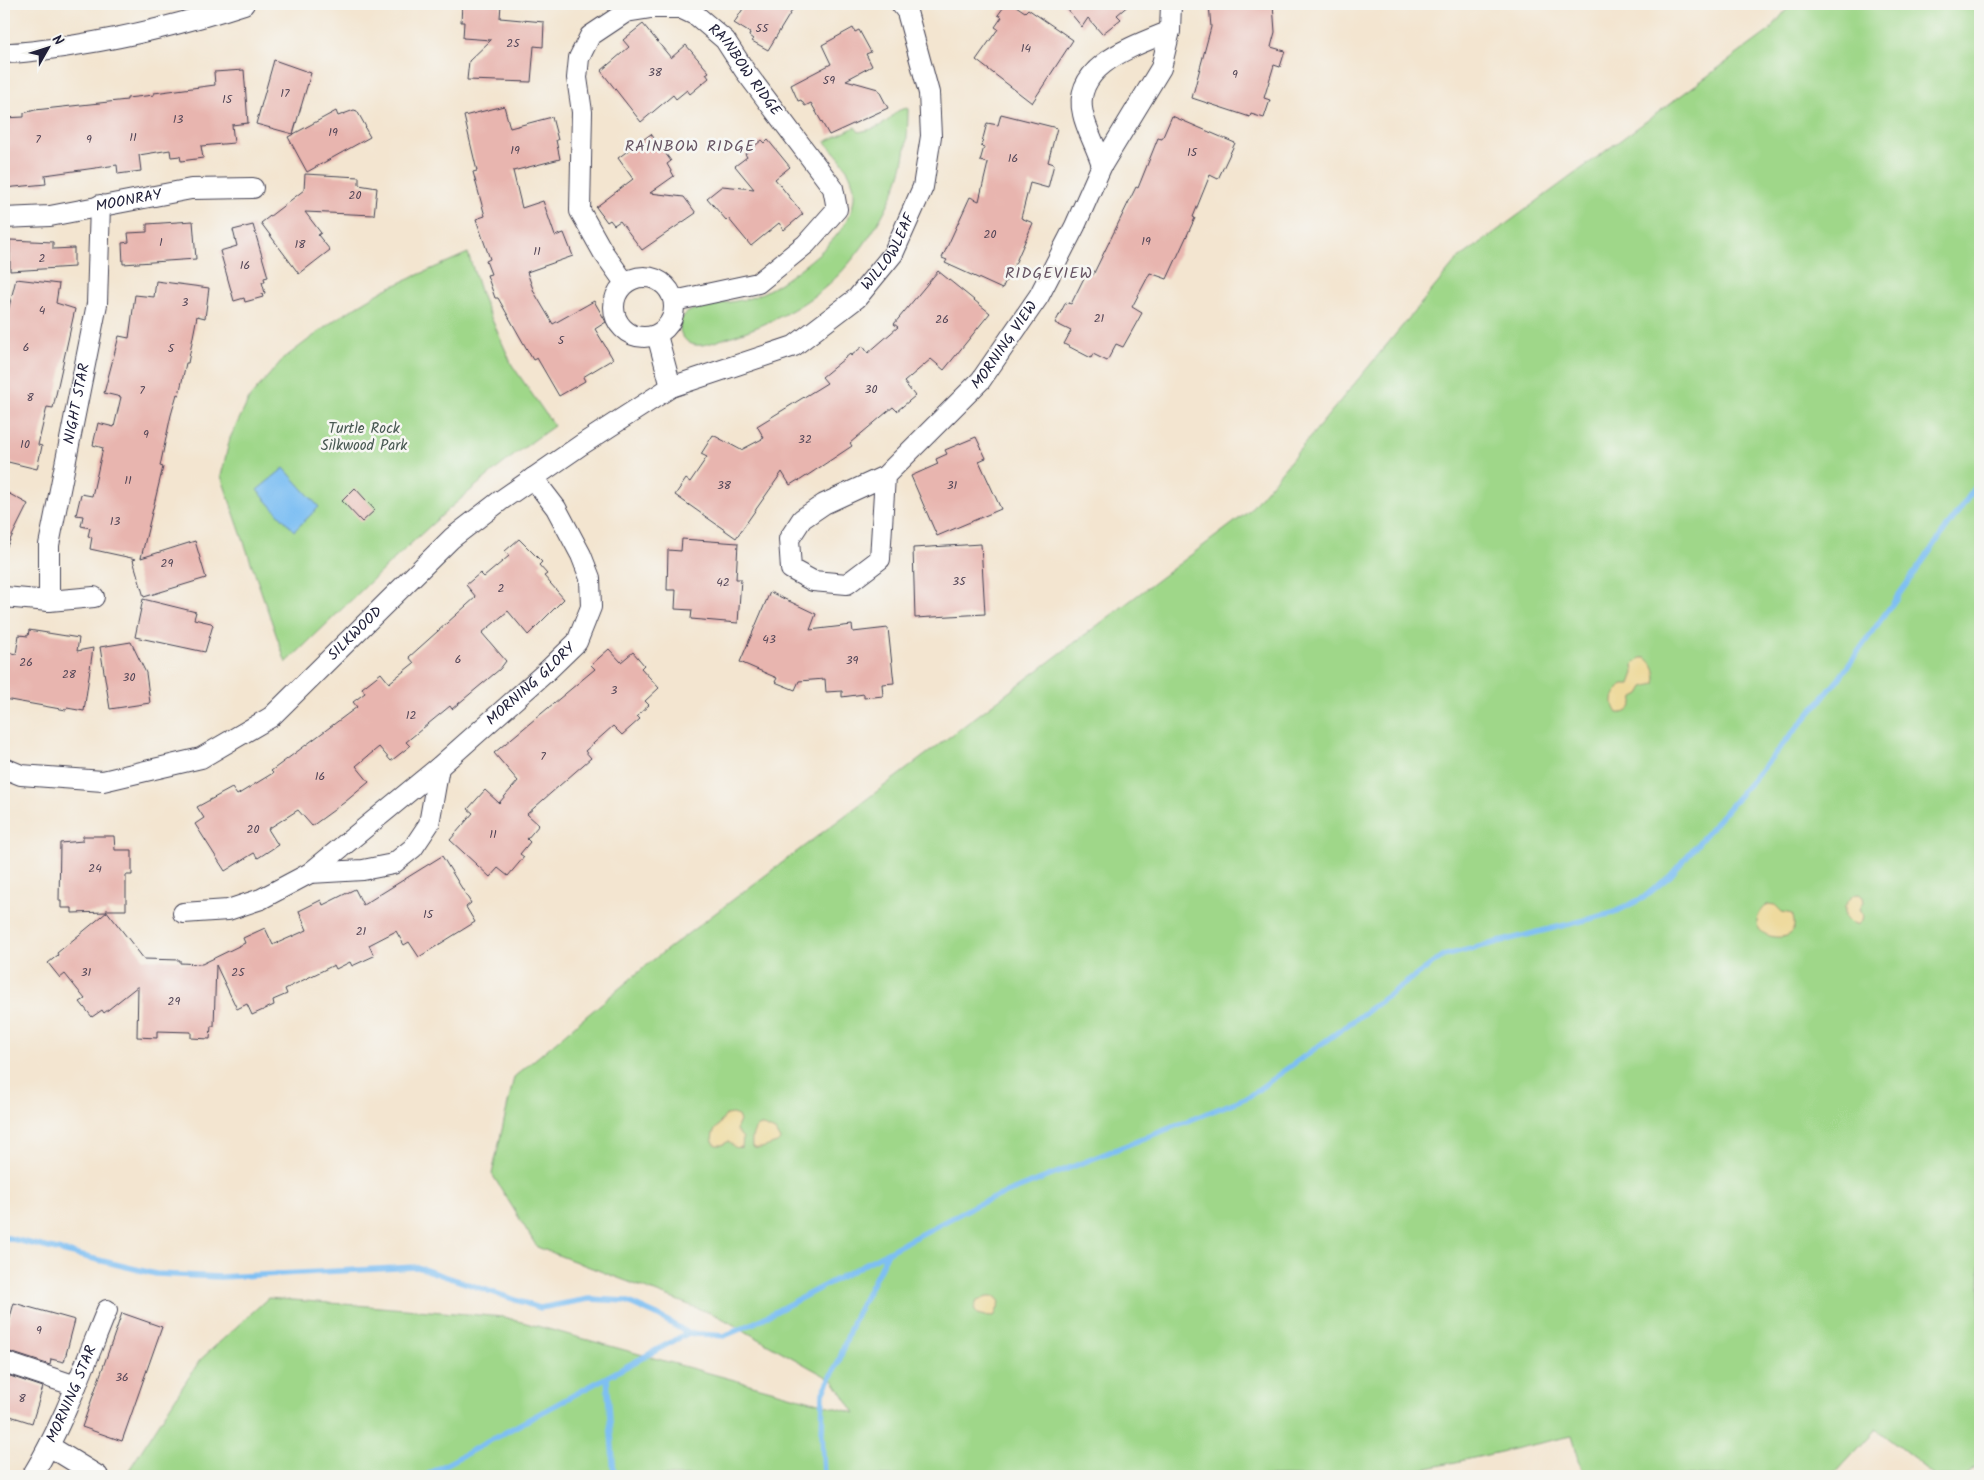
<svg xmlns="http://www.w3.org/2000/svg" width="1984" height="1480" font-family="Kalam,sans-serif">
  <rect width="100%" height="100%" fill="#f6f6f2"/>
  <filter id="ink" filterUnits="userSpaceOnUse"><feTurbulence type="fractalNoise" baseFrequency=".02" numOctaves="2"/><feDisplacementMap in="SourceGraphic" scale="10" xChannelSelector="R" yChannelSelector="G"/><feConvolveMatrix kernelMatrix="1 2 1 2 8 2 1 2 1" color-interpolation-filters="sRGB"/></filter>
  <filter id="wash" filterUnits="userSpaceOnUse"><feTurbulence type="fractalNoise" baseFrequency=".0096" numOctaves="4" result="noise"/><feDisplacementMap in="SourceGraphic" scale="20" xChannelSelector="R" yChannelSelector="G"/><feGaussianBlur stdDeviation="1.12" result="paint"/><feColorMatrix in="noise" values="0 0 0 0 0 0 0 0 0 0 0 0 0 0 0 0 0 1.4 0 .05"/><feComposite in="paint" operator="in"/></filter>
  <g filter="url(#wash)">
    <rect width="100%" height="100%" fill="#f3e5d0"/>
    <!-- green -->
    <path fill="#9fd789" stroke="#607c62" d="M 1791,4 L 1980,4 L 1980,1464 L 1964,1476 L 1936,1476 L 1876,1429 L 1833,1476 L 1584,1476 L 1572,1436 L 1393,1476 L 125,1476 L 200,1360 L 268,1298 L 504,1317 L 855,1413 L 834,1381 L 718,1316 L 537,1247 L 492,1174 L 514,1077 L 653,960 L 1248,512 L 1457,260 L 1769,31 Z
      M 908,108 C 908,126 907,146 903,164 C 893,209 852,270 814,296 C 788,315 756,329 726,338 C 713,342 694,352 684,338 C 677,330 679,318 688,312 C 698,306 736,302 750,298 C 771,291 788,278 805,265 C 833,243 871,207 846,168 C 841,158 832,150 825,142 L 855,127 L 859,132 C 868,130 878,128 886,122 C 896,114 894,110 908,108 Z
      M 468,253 L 482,297 L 512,365 L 554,426 C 456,494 372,581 286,663 L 221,476 L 230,438 L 250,397 L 283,359 L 336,319 L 386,289 Z"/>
    <!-- sand -->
    <path fill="#eeda9e" stroke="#887e6c" d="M 1640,658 L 1646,658 C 1655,664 1657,675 1655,684 L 1644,687 L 1640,694 L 1634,697 C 1633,708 1629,714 1617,713 C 1609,701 1614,694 1622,684 L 1630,684 L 1634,673 L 1633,665 Z
      M 1859,894 L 1863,897 L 1864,902 L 1860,909 L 1863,916 L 1862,921 L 1857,925 L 1852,924 L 1845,917 L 1845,906 L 1853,895 Z
      M 1768,904 L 1775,905 L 1782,912 L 1792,914 C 1808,953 1729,938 1768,904 Z
      M 732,1114 L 738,1116 L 740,1121 L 736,1130 L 743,1138 L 742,1147 C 734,1149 733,1146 729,1141 L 722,1145 L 716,1145 L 712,1140 L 713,1133 L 726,1115 Z
      M 761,1125 L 775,1131 L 780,1140 L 777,1143 C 769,1145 759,1151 752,1147 C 751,1139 753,1127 761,1125 Z
      M 987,1297 L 996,1297 L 1000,1302 L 995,1315 L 989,1317 L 977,1314 L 974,1309 L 977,1301 Z"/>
    <!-- water -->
    <path fill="#7ebff3" stroke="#507097" d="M 284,468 L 319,507 L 294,531 L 257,490 Z"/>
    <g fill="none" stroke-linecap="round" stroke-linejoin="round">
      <!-- stream -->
      <path stroke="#7ebff3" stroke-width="5.5" d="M 4,1237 L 156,1274 L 220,1277 L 417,1267 L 540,1308 L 589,1299 L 626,1301 L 657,1315 L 688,1333 L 724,1336 L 754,1323 L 976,1205 L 1248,1097 L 1443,956 L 1613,913 L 1643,898 L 1671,875 L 1838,680 L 1980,481
        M 607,1377 L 614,1476
        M 425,1476 L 688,1333
        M 824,1476 L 822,1434 L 823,1393 L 839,1361 L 853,1321 L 889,1251"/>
    </g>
    <g id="blocks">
      <!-- building -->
      <path fill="#e8b5af" d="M 462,4 L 501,4 L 500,18 L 544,22 L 543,47 L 534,46 L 531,82 L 467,80 L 469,61 L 491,40 L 463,38 L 464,22 L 461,22 Z
        M 746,4 L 796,4 L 768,50 L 752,41 L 753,39 L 749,36 L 750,33 L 734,23 Z
        M 1006,4 L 1013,4 L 1025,12 L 1028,9 L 1073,40 L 1032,103 L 976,60 L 998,29 L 995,27 L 1002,17 L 998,15 Z
        M 1063,4 L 1130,4 L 1117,15 L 1121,19 L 1102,34 L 1088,18 L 1082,27 Z
        M 1209,4 L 1273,4 L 1275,32 L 1271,47 L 1285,51 L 1280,67 L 1274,65 L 1264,98 L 1270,100 L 1264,118 L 1251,114 L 1250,117 L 1192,98 L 1211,27 Z
        M 643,24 L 671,58 L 686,45 L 709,72 L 706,74 L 709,78 L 690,94 L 687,90 L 676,99 L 673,95 L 641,122 L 601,71 L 629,47 L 623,40 Z
        M 853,28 L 855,32 L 859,30 L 871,52 L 866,54 L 872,66 L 846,80 L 878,89 L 888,108 L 829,135 L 811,103 L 805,106 L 801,100 L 798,101 L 791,85 L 831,64 L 822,45 Z
        M 274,60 L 311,73 L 293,134 L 256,124 Z
        M 244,70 L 248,123 L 232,125 L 234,143 L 201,146 L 203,158 L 181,161 L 180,156 L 171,157 L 170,150 L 139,155 L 141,171 L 118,174 L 117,165 L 45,175 L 46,184 L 4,188 L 4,118 L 24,117 L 24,113 L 35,110 L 127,100 L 127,98 L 154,95 L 154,93 L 215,85 L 214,72 Z
        M 504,106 L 510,128 L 552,117 L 558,140 L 556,140 L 560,159 L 513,171 L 522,208 L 543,201 L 555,236 L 564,233 L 573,256 L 527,272 L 534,292 L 553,324 L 594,301 L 606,322 L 595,329 L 613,359 L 583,377 L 585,381 L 559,396 L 537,358 L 533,360 L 498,298 L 495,298 L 487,275 L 491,274 L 486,261 L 490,259 L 476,219 L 485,216 L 473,172 L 477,171 L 464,116 Z
        M 354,110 L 357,111 L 366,127 L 365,128 L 370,137 L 307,172 L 288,137 L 336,111 L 338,116 Z
        M 1001,114 L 1057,128 L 1048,162 L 1054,164 L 1048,188 L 1030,183 L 1021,218 L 1033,223 L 1008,280 L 1006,280 L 1002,289 L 945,263 L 947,260 L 942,258 L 970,197 L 979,201 L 988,163 L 980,161 L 984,147 L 981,146 L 987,123 L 998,125 Z
        M 1172,116 L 1235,143 L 1218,179 L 1210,175 L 1193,217 L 1195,218 L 1167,279 L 1150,273 L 1132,307 L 1142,313 L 1123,347 L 1116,344 L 1107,361 L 1093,354 L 1091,358 L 1064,344 L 1071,331 L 1055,323 L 1066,302 L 1071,304 L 1087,272 L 1093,275 L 1136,187 L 1138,188 L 1158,138 L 1162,139 Z
        M 651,134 L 671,161 L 667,164 L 674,176 L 650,193 L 684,197 L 696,213 L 642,250 L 620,221 L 614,225 L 610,220 L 607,222 L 596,207 L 633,179 L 618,158 Z
        M 762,140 L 765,143 L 768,140 L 790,167 L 775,179 L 803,214 L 784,230 L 779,223 L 751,246 L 728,218 L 726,220 L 707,198 L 722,186 L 754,189 L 735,166 L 747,157 L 745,154 Z
        M 305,174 L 359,177 L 359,185 L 377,188 L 374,215 L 305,212 L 321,233 L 318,235 L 330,250 L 299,274 L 261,223 L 304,190 Z
        M 193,221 L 196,259 L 123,264 L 122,243 L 129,242 L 128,233 L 147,232 L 147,224 Z
        M 253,225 L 268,277 L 264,278 L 265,282 L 262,282 L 265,293 L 262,294 L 263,297 L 245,302 L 244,298 L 234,301 L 220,251 L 237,246 L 233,230 Z
        M 10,240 L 53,242 L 53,249 L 74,248 L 74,267 L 10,271 Z
        M 938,271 L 990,313 L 944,370 L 931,359 L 904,382 L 915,396 L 897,411 L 893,407 L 850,443 L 852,446 L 799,481 L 798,480 L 790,485 L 782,472 L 736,538 L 675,495 L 686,479 L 690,482 L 707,457 L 701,454 L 713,435 L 741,450 L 764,438 L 757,426 L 827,383 L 822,377 L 850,354 L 851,356 L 863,346 L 868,353 L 898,327 L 894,324 Z
        M 16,279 L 59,284 L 56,303 L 75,309 L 53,408 L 47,407 L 38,445 L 42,446 L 37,469 L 4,461 L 4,327 Z
        M 156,281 L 209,288 L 205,318 L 197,316 L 188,363 L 186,363 L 179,395 L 177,394 L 171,415 L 160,466 L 163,467 L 141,558 L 195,541 L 206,578 L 144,597 L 133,560 L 136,559 L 90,549 L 92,537 L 88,536 L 90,528 L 81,526 L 83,516 L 76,515 L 81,494 L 92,496 L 103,448 L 93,445 L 98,423 L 114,427 L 121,397 L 104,393 L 119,336 L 129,338 L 135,295 L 154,297 Z
        M 976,437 L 986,458 L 979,461 L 1001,509 L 937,536 L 911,476 L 938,464 L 936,459 L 947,454 L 945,450 Z
        M 355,488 L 375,510 L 362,522 L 342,501 Z
        M 4,491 L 28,504 L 4,552 Z
        M 519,539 L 542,562 L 539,565 L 547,574 L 544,576 L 564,599 L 528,635 L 508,611 L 482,633 L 506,661 L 500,669 L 452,709 L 450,706 L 406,742 L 410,746 L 391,761 L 379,747 L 356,766 L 369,782 L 345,802 L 312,826 L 298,810 L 268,829 L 278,845 L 258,858 L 254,853 L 225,871 L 195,824 L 204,818 L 197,807 L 232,788 L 237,795 L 273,773 L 271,771 L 357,707 L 353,702 L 365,693 L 362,688 L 381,673 L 389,683 L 414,663 L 409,657 L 476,597 L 466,585 L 480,573 L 484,577 L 509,556 L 505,551 Z
        M 682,539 L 738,543 L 736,579 L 741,579 L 738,623 L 691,619 L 692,610 L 675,609 L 676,590 L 667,590 L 668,550 L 681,551 Z
        M 981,544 L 985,614 L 915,618 L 913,548 Z
        M 770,592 L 816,614 L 810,630 L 852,625 L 853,632 L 888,628 L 894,683 L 882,684 L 883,696 L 864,698 L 864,694 L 842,697 L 842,691 L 826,692 L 825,679 L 799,681 L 795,690 L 775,682 L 777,678 L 740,662 Z
        M 143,599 L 196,612 L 194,619 L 211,623 L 213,625 L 205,652 L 135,637 Z
        M 29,630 L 79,638 L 77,651 L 93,648 L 84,711 L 67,708 L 66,710 L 4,699 L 7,652 L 16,654 L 19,635 L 28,636 Z
        M 131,642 L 146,673 L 150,703 L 110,709 L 100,647 Z
        M 609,649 L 621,662 L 633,652 L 644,665 L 641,668 L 659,688 L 645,701 L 649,705 L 637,716 L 640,719 L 622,735 L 613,726 L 585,751 L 591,758 L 527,814 L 539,825 L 527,839 L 530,842 L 520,854 L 524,857 L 508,876 L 498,868 L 490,877 L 450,840 L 473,813 L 468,809 L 485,790 L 499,803 L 518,781 L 494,753 L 595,669 L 591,665 Z
        M 83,836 L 114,836 L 115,850 L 132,850 L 132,875 L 126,875 L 126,910 L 106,910 L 144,959 L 180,960 L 180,963 L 202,964 L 245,943 L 243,938 L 265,928 L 273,945 L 275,944 L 307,930 L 299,911 L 321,900 L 323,905 L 355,889 L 363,905 L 442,856 L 471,903 L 466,907 L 475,922 L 419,957 L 409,942 L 404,945 L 396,931 L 369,945 L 374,956 L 352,966 L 350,962 L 336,969 L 334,965 L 285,989 L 287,994 L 273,1000 L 274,1005 L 252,1015 L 247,1004 L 237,1009 L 216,965 L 214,1026 L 211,1026 L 210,1039 L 191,1038 L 191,1032 L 157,1031 L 157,1038 L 137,1037 L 138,986 L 104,1013 L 102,1010 L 92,1017 L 80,1002 L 85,999 L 65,974 L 60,978 L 48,963 L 58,955 L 57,953 L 107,912 L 72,913 L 72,908 L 61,908 L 61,901 L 59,901 L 60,843 L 83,841 Z
        M 14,1303 L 75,1320 L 64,1362 L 51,1359 L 50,1365 L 4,1350 L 4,1339 Z
        M 122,1313 L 162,1327 L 122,1441 L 82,1427 Z
        M 4,1374 L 43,1387 L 32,1423 L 4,1414 Z"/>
    </g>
  </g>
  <g filter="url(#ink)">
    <use href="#blocks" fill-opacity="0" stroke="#413f51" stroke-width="1"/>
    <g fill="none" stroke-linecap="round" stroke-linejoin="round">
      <defs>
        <g id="minor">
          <path d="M 4,53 C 28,53 52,49 76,45 C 133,36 189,22 244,4"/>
          <path d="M 1102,165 C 1097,148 1086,129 1083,114 C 1071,65 1137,45 1170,31"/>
          <path id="s1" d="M 4,218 L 50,216 L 191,189 L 253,188"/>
          <circle cx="644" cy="307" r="30"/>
          <path id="s2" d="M 625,283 L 603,252 L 580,211 L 582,112 L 577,78 L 579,58 L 590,36 L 626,12 L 651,8 L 680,8 L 697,16 L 725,40 L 745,71 L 833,188 L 837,209 L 806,244 L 758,283 L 674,301"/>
          <path d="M 657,335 L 671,387"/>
          <path id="s3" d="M 885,476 L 880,559 L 847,584 L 813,581 L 791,569 L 789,539 L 802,519 L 824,504 L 885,476 L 981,380 L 1039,296 L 1075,226 L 1102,165 L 1161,68 L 1170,31 L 1171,4"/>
          <path d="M 4,597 L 49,601 L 94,597"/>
          <path id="s4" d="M 49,601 L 49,545 L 97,304 L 100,205"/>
          <path id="s5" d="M 4,768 L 21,775 L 103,781 L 201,758 L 271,717 L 452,538 L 500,501 L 581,445 L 671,387 L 794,346 L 857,298 L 893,254 L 923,187 L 931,136 L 929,93 L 907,12 L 901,4"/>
          <path d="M 310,873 L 363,870 L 393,864 L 413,848 L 429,824 L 439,767"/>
          <path id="s6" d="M 183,913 L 228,910 L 261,899 L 310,873 L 439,767 L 546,672 L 577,642 L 591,607 L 590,578 L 581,555 L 556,508 L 533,478"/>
          <path d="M 4,1362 L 76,1386"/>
          <path d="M 49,1446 L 98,1476"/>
          <path id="s7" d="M 32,1476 C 63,1425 84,1366 107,1310"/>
        </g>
      </defs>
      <!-- minor casing -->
      <use href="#minor" stroke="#413f51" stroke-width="22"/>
      <!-- minor -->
      <use href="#minor" stroke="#fff" stroke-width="20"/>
    </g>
  </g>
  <g text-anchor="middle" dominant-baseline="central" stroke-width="5" stroke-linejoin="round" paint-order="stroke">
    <!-- number labels -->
    <g font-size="12" fill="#544758">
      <text x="762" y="28">55</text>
      <text x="513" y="43">25</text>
      <text x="1026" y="48">14</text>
      <text x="655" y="72">38</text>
      <text x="1235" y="74">9</text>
      <text x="829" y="80">59</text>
      <text x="285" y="93">17</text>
      <text x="227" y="99">15</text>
      <text x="178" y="119">13</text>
      <text x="333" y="132">19</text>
      <text x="133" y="137">11</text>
      <text x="38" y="139">7</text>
      <text x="89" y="139">9</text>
      <text x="515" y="150">19</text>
      <text x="1192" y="152">15</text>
      <text x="1013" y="158">16</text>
      <text x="355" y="195">20</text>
      <text x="990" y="234">20</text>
      <text x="1146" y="241">19</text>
      <text x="161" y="242">1</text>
      <text x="300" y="244">18</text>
      <text x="537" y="251">11</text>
      <text x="42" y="258">2</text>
      <text x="245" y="265">16</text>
      <text x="185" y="302">3</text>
      <text x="42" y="310">4</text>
      <text x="1099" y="318">21</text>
      <text x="942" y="319">26</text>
      <text x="561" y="340">5</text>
      <text x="26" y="347">6</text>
      <text x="171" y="348">5</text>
      <text x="871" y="389">30</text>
      <text x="142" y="390">7</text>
      <text x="30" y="397">8</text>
      <text x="146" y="434">9</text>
      <text x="805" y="439">32</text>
      <text x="25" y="444">10</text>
      <text x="128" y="480">11</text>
      <text x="724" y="485">38</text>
      <text x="952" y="485">31</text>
      <text x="115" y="521">13</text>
      <text x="167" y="563">29</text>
      <text x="959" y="581">35</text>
      <text x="723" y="582">42</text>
      <text x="501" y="588">2</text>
      <text x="769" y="639">43</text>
      <text x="458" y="659">6</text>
      <text x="852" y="660">39</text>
      <text x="26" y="662">26</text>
      <text x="69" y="674">28</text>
      <text x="129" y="677">30</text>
      <text x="614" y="690">3</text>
      <text x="411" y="715">12</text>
      <text x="543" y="756">7</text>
      <text x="320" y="776">16</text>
      <text x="253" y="829">20</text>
      <text x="493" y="834">11</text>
      <text x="95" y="868">24</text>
      <text x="428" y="914">15</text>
      <text x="361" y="931">21</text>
      <text x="86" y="972">31</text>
      <text x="238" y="972">25</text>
      <text x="174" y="1001">29</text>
      <text x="39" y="1330">9</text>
      <text x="122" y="1377">36</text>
      <text x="22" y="1398">8</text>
    </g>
    <!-- street labels -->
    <g font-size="15" fill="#22223b" stroke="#f6f6f2">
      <text stroke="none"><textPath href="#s2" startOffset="452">RAINBOW RIDGE</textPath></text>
      <text stroke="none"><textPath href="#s1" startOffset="126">MOONRAY</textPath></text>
      <text stroke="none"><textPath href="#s5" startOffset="1068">WILLOWLEAF</textPath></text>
      <text stroke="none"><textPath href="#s3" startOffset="509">MORNING VIEW</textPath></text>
      <text stroke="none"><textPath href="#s4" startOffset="200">NIGHT STAR</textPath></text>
      <text stroke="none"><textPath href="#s5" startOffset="401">SILKWOOD</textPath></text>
      <text stroke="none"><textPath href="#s6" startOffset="426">MORNING GLORY</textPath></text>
      <text stroke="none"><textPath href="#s7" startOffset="91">MORNING STAR</textPath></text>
    </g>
    <!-- park labels -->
    <g font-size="15" fill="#485852" stroke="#f6f6f2">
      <text x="364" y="429">Turtle Rock<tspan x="364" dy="17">Silkwood Park</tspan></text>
    </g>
    <!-- neighbourhood labels -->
    <g font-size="16" letter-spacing="1" fill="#675564" stroke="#f6f6f2">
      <text x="690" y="146">RAINBOW RIDGE</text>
      <text x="1049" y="273">RIDGEVIEW</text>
    </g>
  </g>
  <!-- margin -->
  <rect width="1984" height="1480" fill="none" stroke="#f6f6f2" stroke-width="20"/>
  <!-- north arrow -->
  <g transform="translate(48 48) rotate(51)" stroke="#f6f6f2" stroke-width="4" paint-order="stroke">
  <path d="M0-4L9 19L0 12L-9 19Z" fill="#22223b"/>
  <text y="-8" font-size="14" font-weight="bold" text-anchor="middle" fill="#22223b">N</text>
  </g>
</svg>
